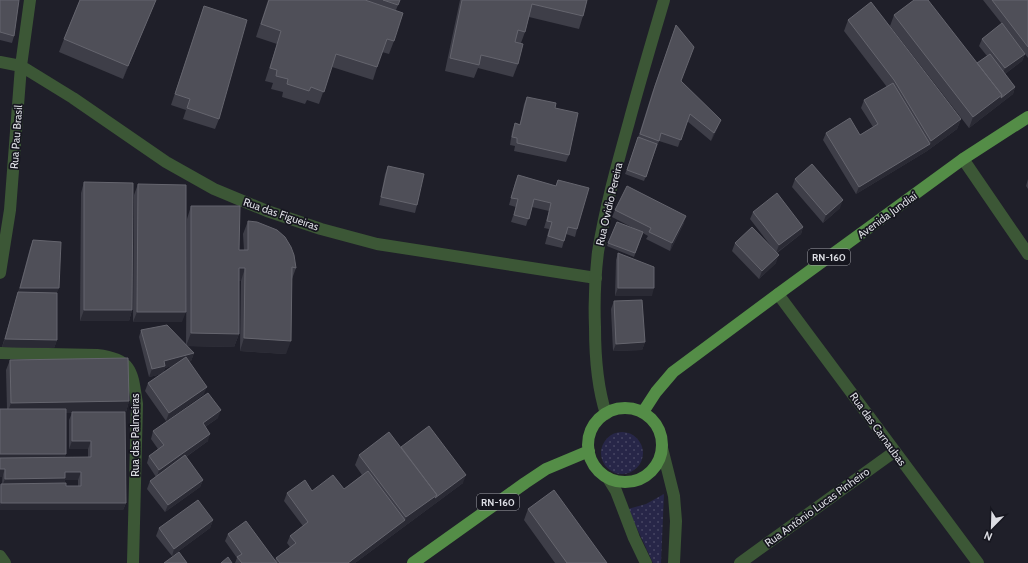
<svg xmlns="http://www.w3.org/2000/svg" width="1028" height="563" font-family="Cabin,sans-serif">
  <defs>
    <pattern id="green-dots" width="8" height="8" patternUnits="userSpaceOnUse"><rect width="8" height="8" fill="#272648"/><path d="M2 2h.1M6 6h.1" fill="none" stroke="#464562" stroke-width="1.8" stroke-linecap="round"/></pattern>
  </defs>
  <rect width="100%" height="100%" fill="#1f1f29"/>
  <!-- green -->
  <path fill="url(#green-dots)" d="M601 453a21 21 0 1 1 42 0a21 21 0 1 1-42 0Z
    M 664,494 L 661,563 L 653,563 L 628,509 L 646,504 Z"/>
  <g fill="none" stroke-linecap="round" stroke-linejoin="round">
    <!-- minor -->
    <path stroke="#3c5736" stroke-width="12" d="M 0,62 L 21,66 L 73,98 L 166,162 L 214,189 L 267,211 L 321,229 L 377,244 L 596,278
      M 963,159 L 1028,254
      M 0,273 L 10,210 L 21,66 L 30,0
      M 778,294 L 978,563
      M 0,353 L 97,355 C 133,359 132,372 137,404 L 133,563
      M 0,556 L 5,563
      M 740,563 L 894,452"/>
    <!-- tertiary -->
    <path stroke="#3c5736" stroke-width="12" d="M 606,414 C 597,386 595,357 595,327 C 594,302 595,276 598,252 C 605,208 617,165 629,122 C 640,81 652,41 664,0
      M 662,448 L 674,496 L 676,521 L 674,563
      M 608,478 L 616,491 L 634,538 L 646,563"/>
    <!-- primary -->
    <path stroke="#548d47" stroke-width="12" d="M588 445a37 37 0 1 1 74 0a37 37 0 1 1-74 0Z
      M 643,412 L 656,392 L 673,372 L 778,294 L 963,159 L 1028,117
      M 413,563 L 525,483 L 546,469 L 589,451"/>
  </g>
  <!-- wall -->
  <path fill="#3e3e48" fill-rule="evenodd" d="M 0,0 L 14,36 L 12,43 L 0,40 Z
    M 80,0 L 156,0 L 123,79 L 59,52 L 64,39 Z
    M 268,0 L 400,0 L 396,10 L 394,41 L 389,54 L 382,52 L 373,80 L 332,67 L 319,104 L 307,100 L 305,104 L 282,97 L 283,92 L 271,89 L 273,83 L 265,81 L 277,44 L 256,37 Z
    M 460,0 L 587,0 L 583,16 L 579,29 L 529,17 L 525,32 L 521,43 L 518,64 L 513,77 L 478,68 L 474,78 L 445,71 Z
    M 983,0 L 1028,0 L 1028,58 L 1025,54 L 1022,61 L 1005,74 L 1015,87 L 1013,94 L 969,128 L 890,26 L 894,15 L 977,63 L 987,56 L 979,46 L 982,39 L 1002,24 Z
    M 204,6 L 219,119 L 215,129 L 183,119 L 186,110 L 171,105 Z
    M 848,20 L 961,119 L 957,129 L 927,151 L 856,194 L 823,140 L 826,133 L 860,135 L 873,127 L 861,108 L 864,100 L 887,87 L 844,31 Z
    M 676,25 L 681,81 L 718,127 L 711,141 L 687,121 L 678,147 L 659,141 L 644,181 L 625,174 L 637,141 L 652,93 Z
    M 527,97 L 555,108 L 569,155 L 566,162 L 514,151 L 515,146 L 510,145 L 512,131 L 515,123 L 520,124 L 524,104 Z
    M 388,166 L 417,205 L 415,213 L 379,205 L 385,174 Z
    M 518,175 L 556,186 L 558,180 L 577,229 L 575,237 L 566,234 L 562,248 L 545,244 L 549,229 L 544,228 L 549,211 L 532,207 L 526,226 L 511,222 L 516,207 L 509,205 L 515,183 Z
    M 795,179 L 840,208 L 823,223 L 792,187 Z
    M 1028,179 L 1028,189 L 1026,186 Z
    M 84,182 L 132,310 L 129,321 L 80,321 L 81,193 Z
    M 138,184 L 182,322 L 133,322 L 134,195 Z
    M 191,206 L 239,250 L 244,250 L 243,234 L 248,221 L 296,268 L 292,279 L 286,354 L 240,351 L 241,281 L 239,281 L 239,334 L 234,347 L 187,346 L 194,353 L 191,361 L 189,361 L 204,394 L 166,421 L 145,391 L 148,383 L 162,374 L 149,377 L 139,337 L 141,330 L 186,345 L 187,219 ZM 175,365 L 163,373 L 165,368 Z
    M 615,210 L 684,223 L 670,251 L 646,239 L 648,236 L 643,233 L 634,257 L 607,246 L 617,222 L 635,229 L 612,217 Z
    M 753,212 L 803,227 L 801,234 L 777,253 L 776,263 L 759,279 L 732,251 L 735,243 L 774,250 L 750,219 Z
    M 33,240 L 57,293 L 57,340 L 54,348 L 2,347 L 18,293 L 30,248 Z
    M 618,253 L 652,296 L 615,296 L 616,260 Z
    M 614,301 L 645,342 L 642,350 L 613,351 L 611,309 Z
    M 10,360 L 129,401 L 126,412 L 116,412 L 126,503 L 123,510 L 0,510 L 0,486 L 1,484 L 2,484 L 7,409 L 6,370 ZM 66,413 L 72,413 L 69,420 L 69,449 L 88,449 L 88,457 L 65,457 ZM 65,480 L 78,480 L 78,486 L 66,486 L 64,483 Z
    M 218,418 L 205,427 L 208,441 L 186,457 L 203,480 L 200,487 L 165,512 L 147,489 L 150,481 L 156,477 L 147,463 L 149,456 L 158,449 L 151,439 L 153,431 Z
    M 401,447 L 463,483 L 355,563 L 235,563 L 237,558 L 225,541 L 228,534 L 275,561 L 276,558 L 290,547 L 287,543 L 290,536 L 303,526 L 284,501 L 287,493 L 312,491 L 344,489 L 362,475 L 355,465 L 359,455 Z
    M 528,509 L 607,563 L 555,563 L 524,520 Z
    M 213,520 L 210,528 L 172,556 L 156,536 L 159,528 Z"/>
  <!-- shaded-wall -->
  <path fill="#2a2a34" d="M 156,0 L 123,79 L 128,66 Z
    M 1025,54 L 1022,61 L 1002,76 L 1005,68 Z
    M 1015,87 L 1013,94 L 969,128 L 973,117 L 1002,95 Z
    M 961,119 L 957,129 L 927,151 L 856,194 L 859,187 L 930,144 L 931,141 Z
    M 721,120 L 718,127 L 711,141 L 714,133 Z
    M 843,200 L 840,208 L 823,223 L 826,215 Z
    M 686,216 L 684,223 L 670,251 L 672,243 Z
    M 803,227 L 801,234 L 776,253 L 779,245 Z
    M 779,255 L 776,263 L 759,279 L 762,271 Z
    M 239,268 L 245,268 L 241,281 L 235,281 Z
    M 20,288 L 59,288 L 56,296 L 17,295 Z
    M 618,288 L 654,288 L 652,296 L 615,296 Z
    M 84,310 L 132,310 L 129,321 L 80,321 Z
    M 137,312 L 186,312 L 182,322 L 133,322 Z
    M 191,333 L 239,334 L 234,347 L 186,346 Z
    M 244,338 L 291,341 L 286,354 L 240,351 Z
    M 5,339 L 57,340 L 54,348 L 2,347 Z
    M 645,342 L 642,350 L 613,351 L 616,344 Z
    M 194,353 L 191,361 L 165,368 L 162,374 L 149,377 L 152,369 L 164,361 Z
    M 207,387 L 204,394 L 166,421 L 169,413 Z
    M 129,401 L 126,412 L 7,414 L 11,403 Z
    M 221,410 L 218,418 L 200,430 L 203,423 Z
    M 210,434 L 208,441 L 157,477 L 159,470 Z
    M 72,441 L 91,441 L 88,449 L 69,449 Z
    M 0,454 L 66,454 L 63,465 L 0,465 Z
    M 0,469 L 5,469 L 2,477 L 0,477 Z
    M 65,472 L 81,472 L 78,480 L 65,480 L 63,486 L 2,486 L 5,479 Z
    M 466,475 L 463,483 L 355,563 L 348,563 L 405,520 L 406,517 L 437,495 Z
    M 203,480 L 200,487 L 165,512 L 168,505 Z
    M 1,503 L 126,503 L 123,510 L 0,510 L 0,505 Z
    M 213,520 L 210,528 L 172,556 L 174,549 Z"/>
  <!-- building -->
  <path fill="#4f4f58" stroke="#65656e" d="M 0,0 L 19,0 L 14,36 L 0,32 Z
    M 80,0 L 156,0 L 128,66 L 64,39 Z
    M 269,0 L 365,0 L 403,13 L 394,41 L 387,39 L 377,67 L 336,54 L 324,92 L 311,87 L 309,91 L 287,84 L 288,79 L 276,76 L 277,70 L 270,68 L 281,31 L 261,24 Z
    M 383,0 L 400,0 L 398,5 Z
    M 462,0 L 587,0 L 583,16 L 532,4 L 525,32 L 518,30 L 515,42 L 523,44 L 518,64 L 481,55 L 479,65 L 450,58 Z
    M 914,0 L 928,0 L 1002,95 L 973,117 L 894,15 Z
    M 992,0 L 1028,0 L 1028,47 Z
    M 871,2 L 961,119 L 931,141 L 894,80 L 848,20 Z
    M 204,6 L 247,20 L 219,119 L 187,108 L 190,99 L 175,94 Z
    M 1002,23 L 1025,54 L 1005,68 L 982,39 Z
    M 676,25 L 694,47 L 681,81 L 721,120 L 714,133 L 690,114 L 681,140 L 661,133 L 659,141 L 640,134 L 655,86 Z
    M 990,54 L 1015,87 L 1001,98 L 1002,95 L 977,63 Z
    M 893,83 L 930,144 L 859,187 L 826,133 L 850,118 L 860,135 L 878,124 L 864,100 Z
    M 527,97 L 556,103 L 555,108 L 578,113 L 569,155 L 517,143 L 517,138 L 512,137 L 515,123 L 520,125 Z
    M 638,137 L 657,144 L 646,177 L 627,170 Z
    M 812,164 L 843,200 L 826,215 L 795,179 Z
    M 388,166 L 424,174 L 417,205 L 381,197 Z
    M 518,175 L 556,186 L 558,180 L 589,188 L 577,229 L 568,227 L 564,241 L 548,236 L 552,222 L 547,221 L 551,203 L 534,199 L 529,219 L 514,215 L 518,199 L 511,198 Z
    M 84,182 L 133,183 L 132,310 L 84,310 Z
    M 138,184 L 186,185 L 186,312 L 137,312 Z
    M 627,186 L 686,216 L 672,243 L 649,232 L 651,228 L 615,210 Z
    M 777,193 L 803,227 L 779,245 L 753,212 Z
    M 191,206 L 240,206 L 239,250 L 248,250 L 248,221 L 257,222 L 277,230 L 285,237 L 291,247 L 294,255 L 296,268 L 292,267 L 291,341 L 244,338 L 245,268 L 239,268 L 239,334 L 191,333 Z
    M 617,222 L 643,232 L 635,253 L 608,243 Z
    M 752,227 L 779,255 L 762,271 L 735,243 Z
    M 33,240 L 61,242 L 59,288 L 20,288 Z
    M 618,253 L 654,267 L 654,288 L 618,288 Z
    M 18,292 L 57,293 L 57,340 L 5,339 Z
    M 642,300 L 645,342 L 616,344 L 614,301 Z
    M 167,325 L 194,353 L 164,361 L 165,366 L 152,369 L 141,330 Z
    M 186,357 L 207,387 L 169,413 L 148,383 Z
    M 128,358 L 129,401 L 11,403 L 10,360 Z
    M 208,393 L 221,410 L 203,423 L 210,434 L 159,470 L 149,456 L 164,445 L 153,431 Z
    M 0,409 L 66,409 L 66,454 L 0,454 Z
    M 72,412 L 125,412 L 126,503 L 1,503 L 1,484 L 66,483 L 66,486 L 81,486 L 81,472 L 65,472 L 65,478 L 5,479 L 5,469 L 0,469 L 0,458 L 91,457 L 91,441 L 72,441 Z
    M 429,426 L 466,475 L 435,498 L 437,495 L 401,447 Z
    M 389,432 L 437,495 L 406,517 L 359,455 Z
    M 185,455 L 203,480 L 168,505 L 150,481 Z
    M 368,471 L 405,520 L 348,563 L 280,563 L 276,558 L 296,543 L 290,536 L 308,522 L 287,493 L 305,480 L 312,491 L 333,475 L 344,489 Z
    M 554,490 L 607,563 L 567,563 L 528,509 Z
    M 198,500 L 213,520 L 174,549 L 159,528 Z
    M 246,521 L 277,563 L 242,563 L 237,557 L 242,554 L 228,534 Z
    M 179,552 L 187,563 L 164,563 Z
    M 228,557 L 232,563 L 221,563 Z"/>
  <g text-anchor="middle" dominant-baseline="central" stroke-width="3.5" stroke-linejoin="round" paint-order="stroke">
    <!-- shield labels -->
    <g fill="#16161f" stroke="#a1a1a8" stroke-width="1">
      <rect x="808" y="249" width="42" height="16" rx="3"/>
      <rect x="477" y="494" width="42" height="16" rx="3"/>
    </g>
    <g font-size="10" font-weight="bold" fill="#dcdde3">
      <text x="829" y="257">RN-160</text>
      <text x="498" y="502">RN-160</text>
    </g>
    <!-- street labels -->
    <g font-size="11" fill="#dcdde3" stroke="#16161f">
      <text transform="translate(16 137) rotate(-86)">Rua Pau Brasil</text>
      <text transform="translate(609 204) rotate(-77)">Rua Ovidio Pereira</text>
      <text transform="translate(281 214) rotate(19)">Rua das Figueiras</text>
      <text transform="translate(887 215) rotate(-36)">Avenida Jundiaí</text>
      <text transform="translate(878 429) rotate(54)">Rua das Carnaubas</text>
      <text transform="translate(135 435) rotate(-90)">Rua das Palmeiras</text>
      <text transform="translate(817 507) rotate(-36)">Rua Antônio Lucas Pinheiro</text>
    </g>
  </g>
  <!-- north arrow -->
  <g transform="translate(992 527) rotate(203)" stroke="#16161f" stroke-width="3" paint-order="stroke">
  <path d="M0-3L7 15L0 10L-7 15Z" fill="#dcdde3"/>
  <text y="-6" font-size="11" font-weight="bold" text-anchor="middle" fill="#dcdde3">N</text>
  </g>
</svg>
